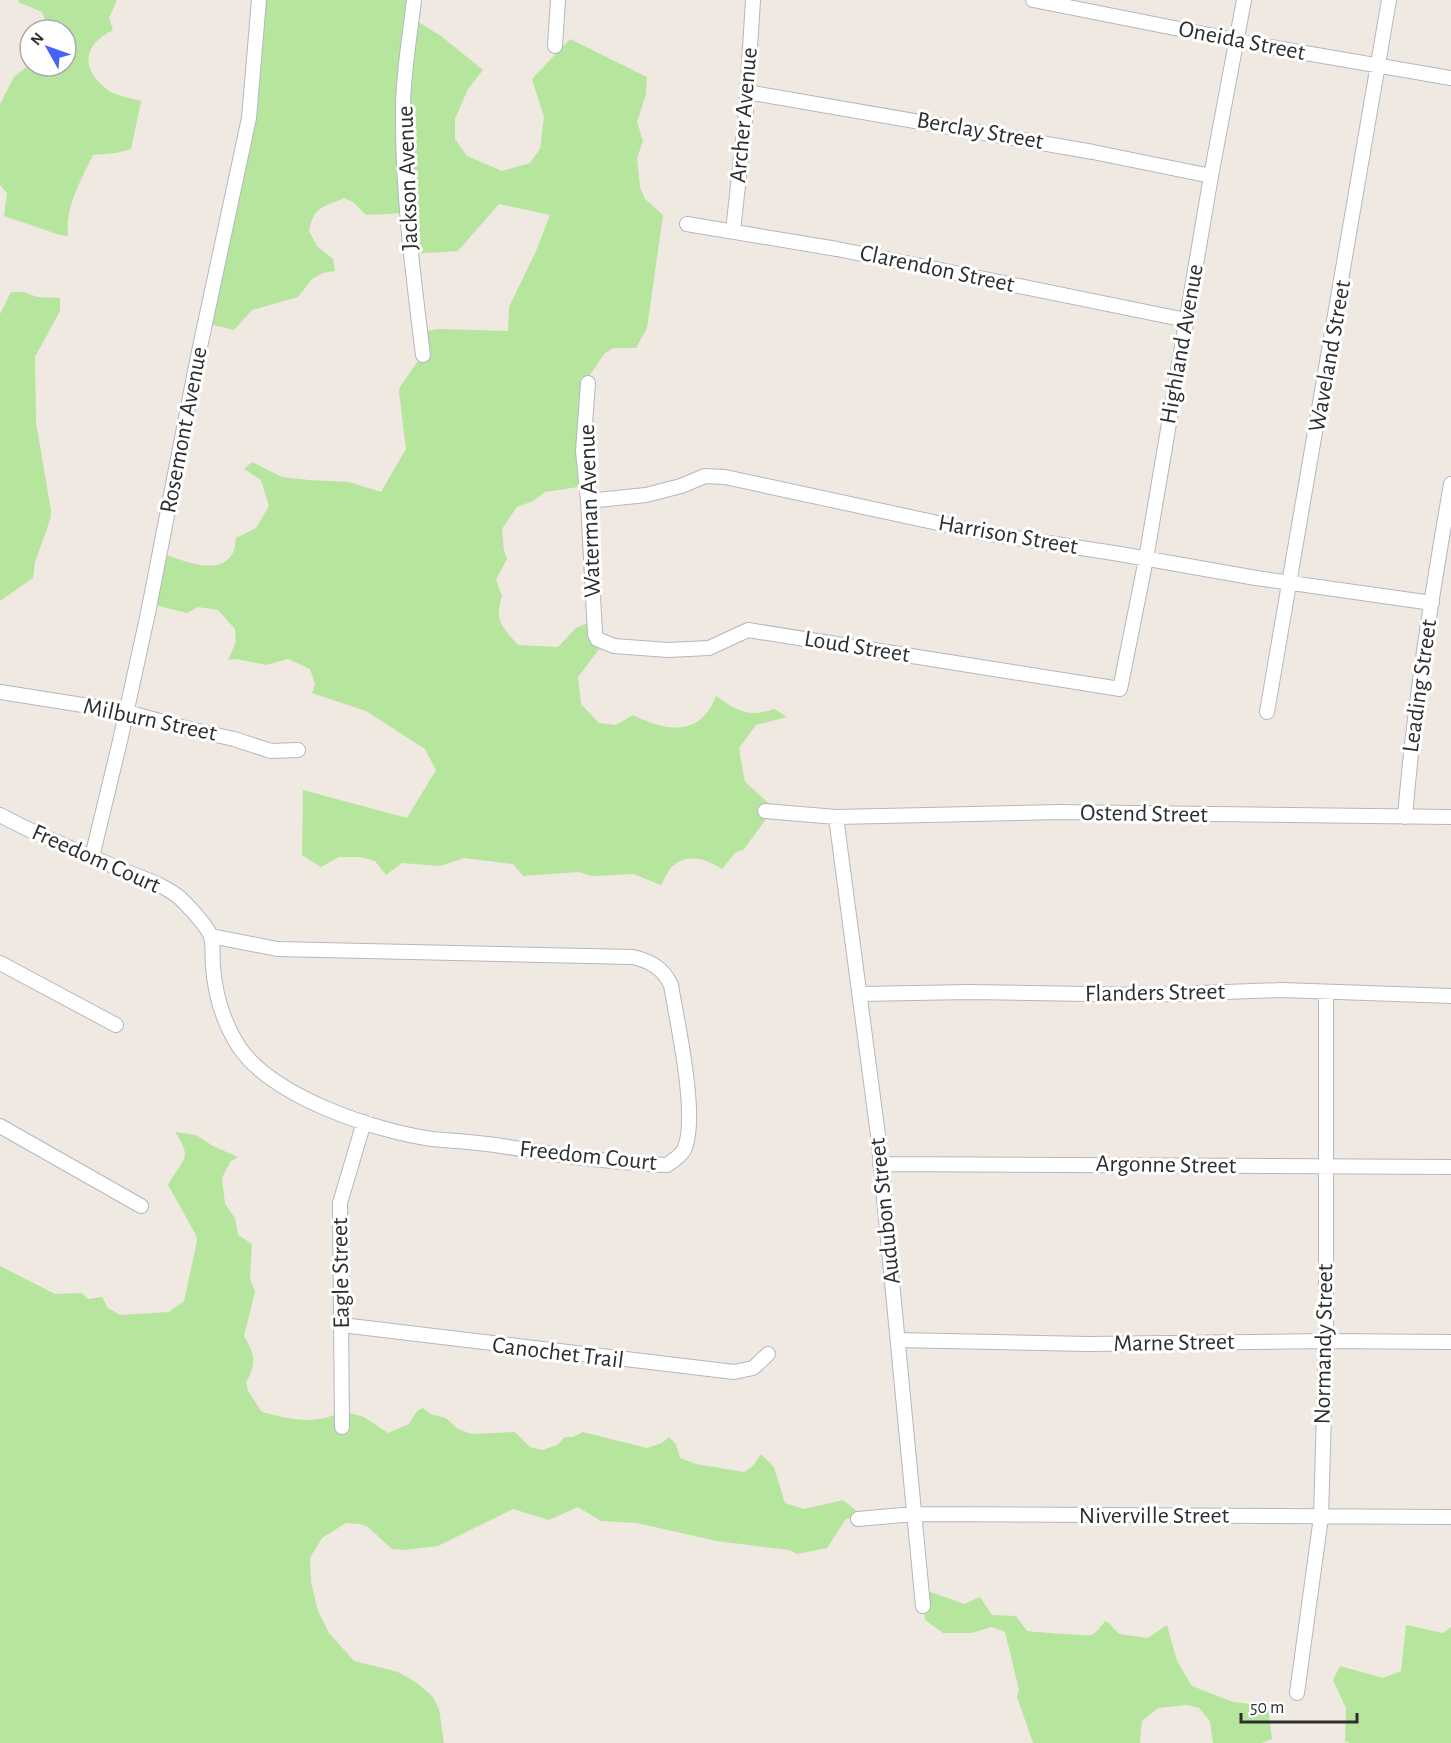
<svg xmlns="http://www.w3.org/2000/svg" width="1451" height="1743" font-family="'Alegreya Sans',sans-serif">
  <rect width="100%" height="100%" fill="#efe9e1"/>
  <!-- green -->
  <path fill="#b6e59e" d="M 19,0 L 117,0 L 109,18 L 113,30 C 82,45 80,70 109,91 C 117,96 131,98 141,101 L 131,149 L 116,153 L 93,155 C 81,180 65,207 68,236 L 60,235 L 4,216 L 7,193 L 0,185 L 0,104 L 14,77 L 30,64 L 30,66 L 66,66 L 66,30 L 45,30 L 46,22 L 42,12 L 18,2 Z
    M 257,0 L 413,0 L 412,18 L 441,36 L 483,70 L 468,89 L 455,119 L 455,139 L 467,156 L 502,171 L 530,163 L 540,149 L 544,117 L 532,79 L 570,39 L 647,77 L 646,94 L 637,122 L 643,141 L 637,158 L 640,187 L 645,199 L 663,215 L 647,328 L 636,348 L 613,348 L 604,354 L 587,379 L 585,486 L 545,492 L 533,501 L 517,507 L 502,529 L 504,551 L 507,559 L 496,580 L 502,596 C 494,621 502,627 518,645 L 558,647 L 576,628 L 592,621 L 603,644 L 578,677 L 581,704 L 599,723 L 616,725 L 633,715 C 667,732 700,737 716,696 C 738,711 747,718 774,709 L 787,717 L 756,725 L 739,748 L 745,782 L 774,808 L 744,849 L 735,853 L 722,869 C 708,860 689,853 674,865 C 668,869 665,879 661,885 L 633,874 L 592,876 L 579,872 L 523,876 L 513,864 L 464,858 L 440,866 L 402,863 L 386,875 L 375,861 L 360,857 L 339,857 L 321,867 L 302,855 L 303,790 L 407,818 L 436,770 L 425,749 L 366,711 L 312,693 L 315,684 L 310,669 L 288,659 L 266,665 L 237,659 L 228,660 L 236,642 L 235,629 L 218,610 L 198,607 L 187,613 L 151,604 L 163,554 C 183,560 216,576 231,556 C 235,552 235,543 236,538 L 256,528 L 269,506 L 261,480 L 244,469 L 252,462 L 282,477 L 309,480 L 349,482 L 381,492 L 406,449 L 399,392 L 400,387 L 422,355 L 419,332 L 439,329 L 508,331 L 509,307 L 536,251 L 550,215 L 499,204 L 458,251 L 412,254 L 407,213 L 366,215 L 353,202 L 344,198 C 322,208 314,206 309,231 L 317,246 L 333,259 L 335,271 L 323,273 L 312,279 L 298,297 L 252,310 L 234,330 L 206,323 L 249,115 Z
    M 11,292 L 24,292 L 37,297 L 60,298 L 60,311 L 35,357 L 36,422 L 51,511 L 50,520 L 35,562 L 33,578 L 0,601 L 0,314 Z
    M 175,1132 L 196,1135 L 213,1146 L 238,1157 L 230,1162 L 222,1178 L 225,1204 L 235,1218 L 238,1235 L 252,1244 L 250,1278 L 255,1292 L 244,1336 C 255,1354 257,1364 246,1382 L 248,1391 L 262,1412 C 290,1419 315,1426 342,1411 L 364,1417 L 388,1433 L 409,1424 L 417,1411 L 423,1408 L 430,1414 L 446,1418 L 458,1429 L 472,1434 L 515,1432 L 530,1447 L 543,1450 L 557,1445 L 565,1437 L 573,1437 L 583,1432 L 647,1448 L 662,1443 L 669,1437 L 676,1444 L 680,1458 L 696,1464 L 744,1472 L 753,1466 L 761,1454 L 774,1467 L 785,1503 L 804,1509 L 843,1500 L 862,1515 L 846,1519 L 827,1548 L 797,1554 L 789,1550 L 717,1541 L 637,1523 L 601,1521 L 578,1507 L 549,1520 L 513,1509 L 438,1546 L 404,1550 L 392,1549 L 368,1527 L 360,1524 L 346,1523 L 322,1538 L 310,1558 L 311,1582 L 318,1611 L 329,1633 L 354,1661 L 398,1672 L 417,1683 L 433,1697 L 439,1709 L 444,1743 L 0,1743 L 0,1266 L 55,1294 L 82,1293 L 88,1299 L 102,1297 L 108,1308 L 120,1315 L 169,1312 L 184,1301 L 197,1241 L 196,1235 L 168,1185 C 182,1160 194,1159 175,1132 Z
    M 922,1589 L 964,1604 L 980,1597 L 992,1615 L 1016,1616 L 1027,1631 C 1034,1632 1087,1636 1091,1635 C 1097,1633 1101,1626 1105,1621 L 1109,1623 L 1119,1634 L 1148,1638 L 1167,1625 L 1177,1661 L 1192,1686 L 1233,1702 L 1268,1706 L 1272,1739 L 1262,1743 L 1213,1743 L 1210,1721 L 1199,1708 L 1187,1705 L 1158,1708 L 1142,1721 L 1140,1743 L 1033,1743 L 1017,1697 L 1019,1690 L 1005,1632 L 992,1627 L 971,1633 L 943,1633 L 925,1620 Z
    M 1406,1625 L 1443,1633 L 1451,1627 L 1451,1743 L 1351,1743 L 1345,1741 L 1346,1708 L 1333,1680 L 1340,1666 L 1383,1678 L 1401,1671 Z"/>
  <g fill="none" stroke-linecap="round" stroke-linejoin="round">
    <defs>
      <path id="street" d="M 414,0 C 410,36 403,73 403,109 C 402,191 413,274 423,355
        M 1033,0 L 1270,47 L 1451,78
        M 555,46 L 558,0
        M 747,92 L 1093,152 L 1211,176
        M 687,224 L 837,249 L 1186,320
        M 733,231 L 746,112 L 753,0
        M 588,383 L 583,451 L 588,501 L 595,634 L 597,639 L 614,646 L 668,650 L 709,648 L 748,630 L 1120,689 L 1146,559 L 1211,176 L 1244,0
        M 588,501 L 646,495 L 681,486 L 705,476 L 725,477 L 984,533 L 1120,554 L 1256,578 L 1432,603
        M 0,692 L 127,712 L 185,728 L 234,739 L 271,751 L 298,750
        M 1267,712 L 1389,0
        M 765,811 L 836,817 L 1058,812 L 1451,817
        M 0,815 C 38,836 80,852 120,869 C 141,878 164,884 181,899 C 190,908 204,923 210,934 C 214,942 212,957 213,966 C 215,995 223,1022 239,1047 C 273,1097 375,1131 432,1139 C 453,1141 474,1142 495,1145 C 552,1154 609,1163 667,1165 C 673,1161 680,1156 684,1150 C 699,1118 677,1022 671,985 C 663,968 650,961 633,957 L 277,949 L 211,936
        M 836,817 L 878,1135 L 923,1606
        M 1405,817 C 1414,705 1432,594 1451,484
        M 92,857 L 120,741 L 148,613 L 197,361 L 249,118 L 259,0
        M 0,963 L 116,1025
        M 859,994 L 969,992 L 1146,995 L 1282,990 L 1451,996
        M 0,1126 L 141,1206
        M 880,1164 L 1451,1167
        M 342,1325 L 734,1372 L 753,1368 L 768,1354
        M 898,1340 L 1089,1344 L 1326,1341 L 1451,1342
        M 342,1427 L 340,1203 L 364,1122
        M 858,1519 L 914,1514 L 1451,1517
        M 1297,1693 L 1321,1517 L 1326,1341 L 1326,993"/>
    </defs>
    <!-- street casing -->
    <use href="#street" stroke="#b4b7c1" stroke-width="16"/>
    <!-- street -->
    <use href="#street" stroke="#fff" stroke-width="14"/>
  </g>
  <g text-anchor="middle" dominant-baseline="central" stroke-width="6" stroke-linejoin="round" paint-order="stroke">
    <!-- street labels -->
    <g font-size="24" fill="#2e2e2e" stroke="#fff">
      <text transform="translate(1242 41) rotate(11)">Oneida Street</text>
      <text transform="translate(744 115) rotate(-85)">Archer Avenue</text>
      <text transform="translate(980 131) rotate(10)">Berclay Street</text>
      <text transform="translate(408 178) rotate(-92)">Jackson Avenue</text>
      <text transform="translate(937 269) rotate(12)">Clarendon Street</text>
      <text transform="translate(1182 344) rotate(-80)">Highland Avenue</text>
      <text transform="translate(1330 356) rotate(-80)">Waveland Street</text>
      <text transform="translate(184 430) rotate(-79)">Rosemont Avenue</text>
      <text transform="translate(590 511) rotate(-92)">Waterman Avenue</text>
      <text transform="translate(1008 535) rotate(10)">Harrison Street</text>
      <text transform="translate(857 647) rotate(9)">Loud Street</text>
      <text transform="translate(1420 686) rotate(-82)">Leading Street</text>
      <text transform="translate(150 720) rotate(12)">Milburn Street</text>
      <text transform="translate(1144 814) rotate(1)">Ostend Street</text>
      <text transform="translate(96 859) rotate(24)">Freedom Court</text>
      <text transform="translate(1155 993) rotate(-1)">Flanders Street</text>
      <text transform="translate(588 1156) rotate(6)">Freedom Court</text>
      <text transform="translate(1166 1165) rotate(1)">Argonne Street</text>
      <text transform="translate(885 1211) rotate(-96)">Audubon Street</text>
      <text transform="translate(341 1273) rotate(-91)">Eagle Street</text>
      <text transform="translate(1174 1343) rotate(-1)">Marne Street</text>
      <text transform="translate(1324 1344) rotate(-89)">Normandy Street</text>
      <text transform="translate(558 1353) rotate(7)">Canochet Trail</text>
      <text x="1154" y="1516">Niverville Street</text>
    </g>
  </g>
  <!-- north arrow -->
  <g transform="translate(48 48) rotate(310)"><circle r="28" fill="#ffffff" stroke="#ababab" stroke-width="1.5"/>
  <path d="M0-4.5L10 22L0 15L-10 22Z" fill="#4264fb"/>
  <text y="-9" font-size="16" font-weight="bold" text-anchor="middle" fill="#2e2e2e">N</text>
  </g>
  <!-- scale -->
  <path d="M1241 1713v9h116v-9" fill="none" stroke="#2e2e2e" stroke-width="3"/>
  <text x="1250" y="1713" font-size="18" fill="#2e2e2e" stroke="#ffffff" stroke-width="4.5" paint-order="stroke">50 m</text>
</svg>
